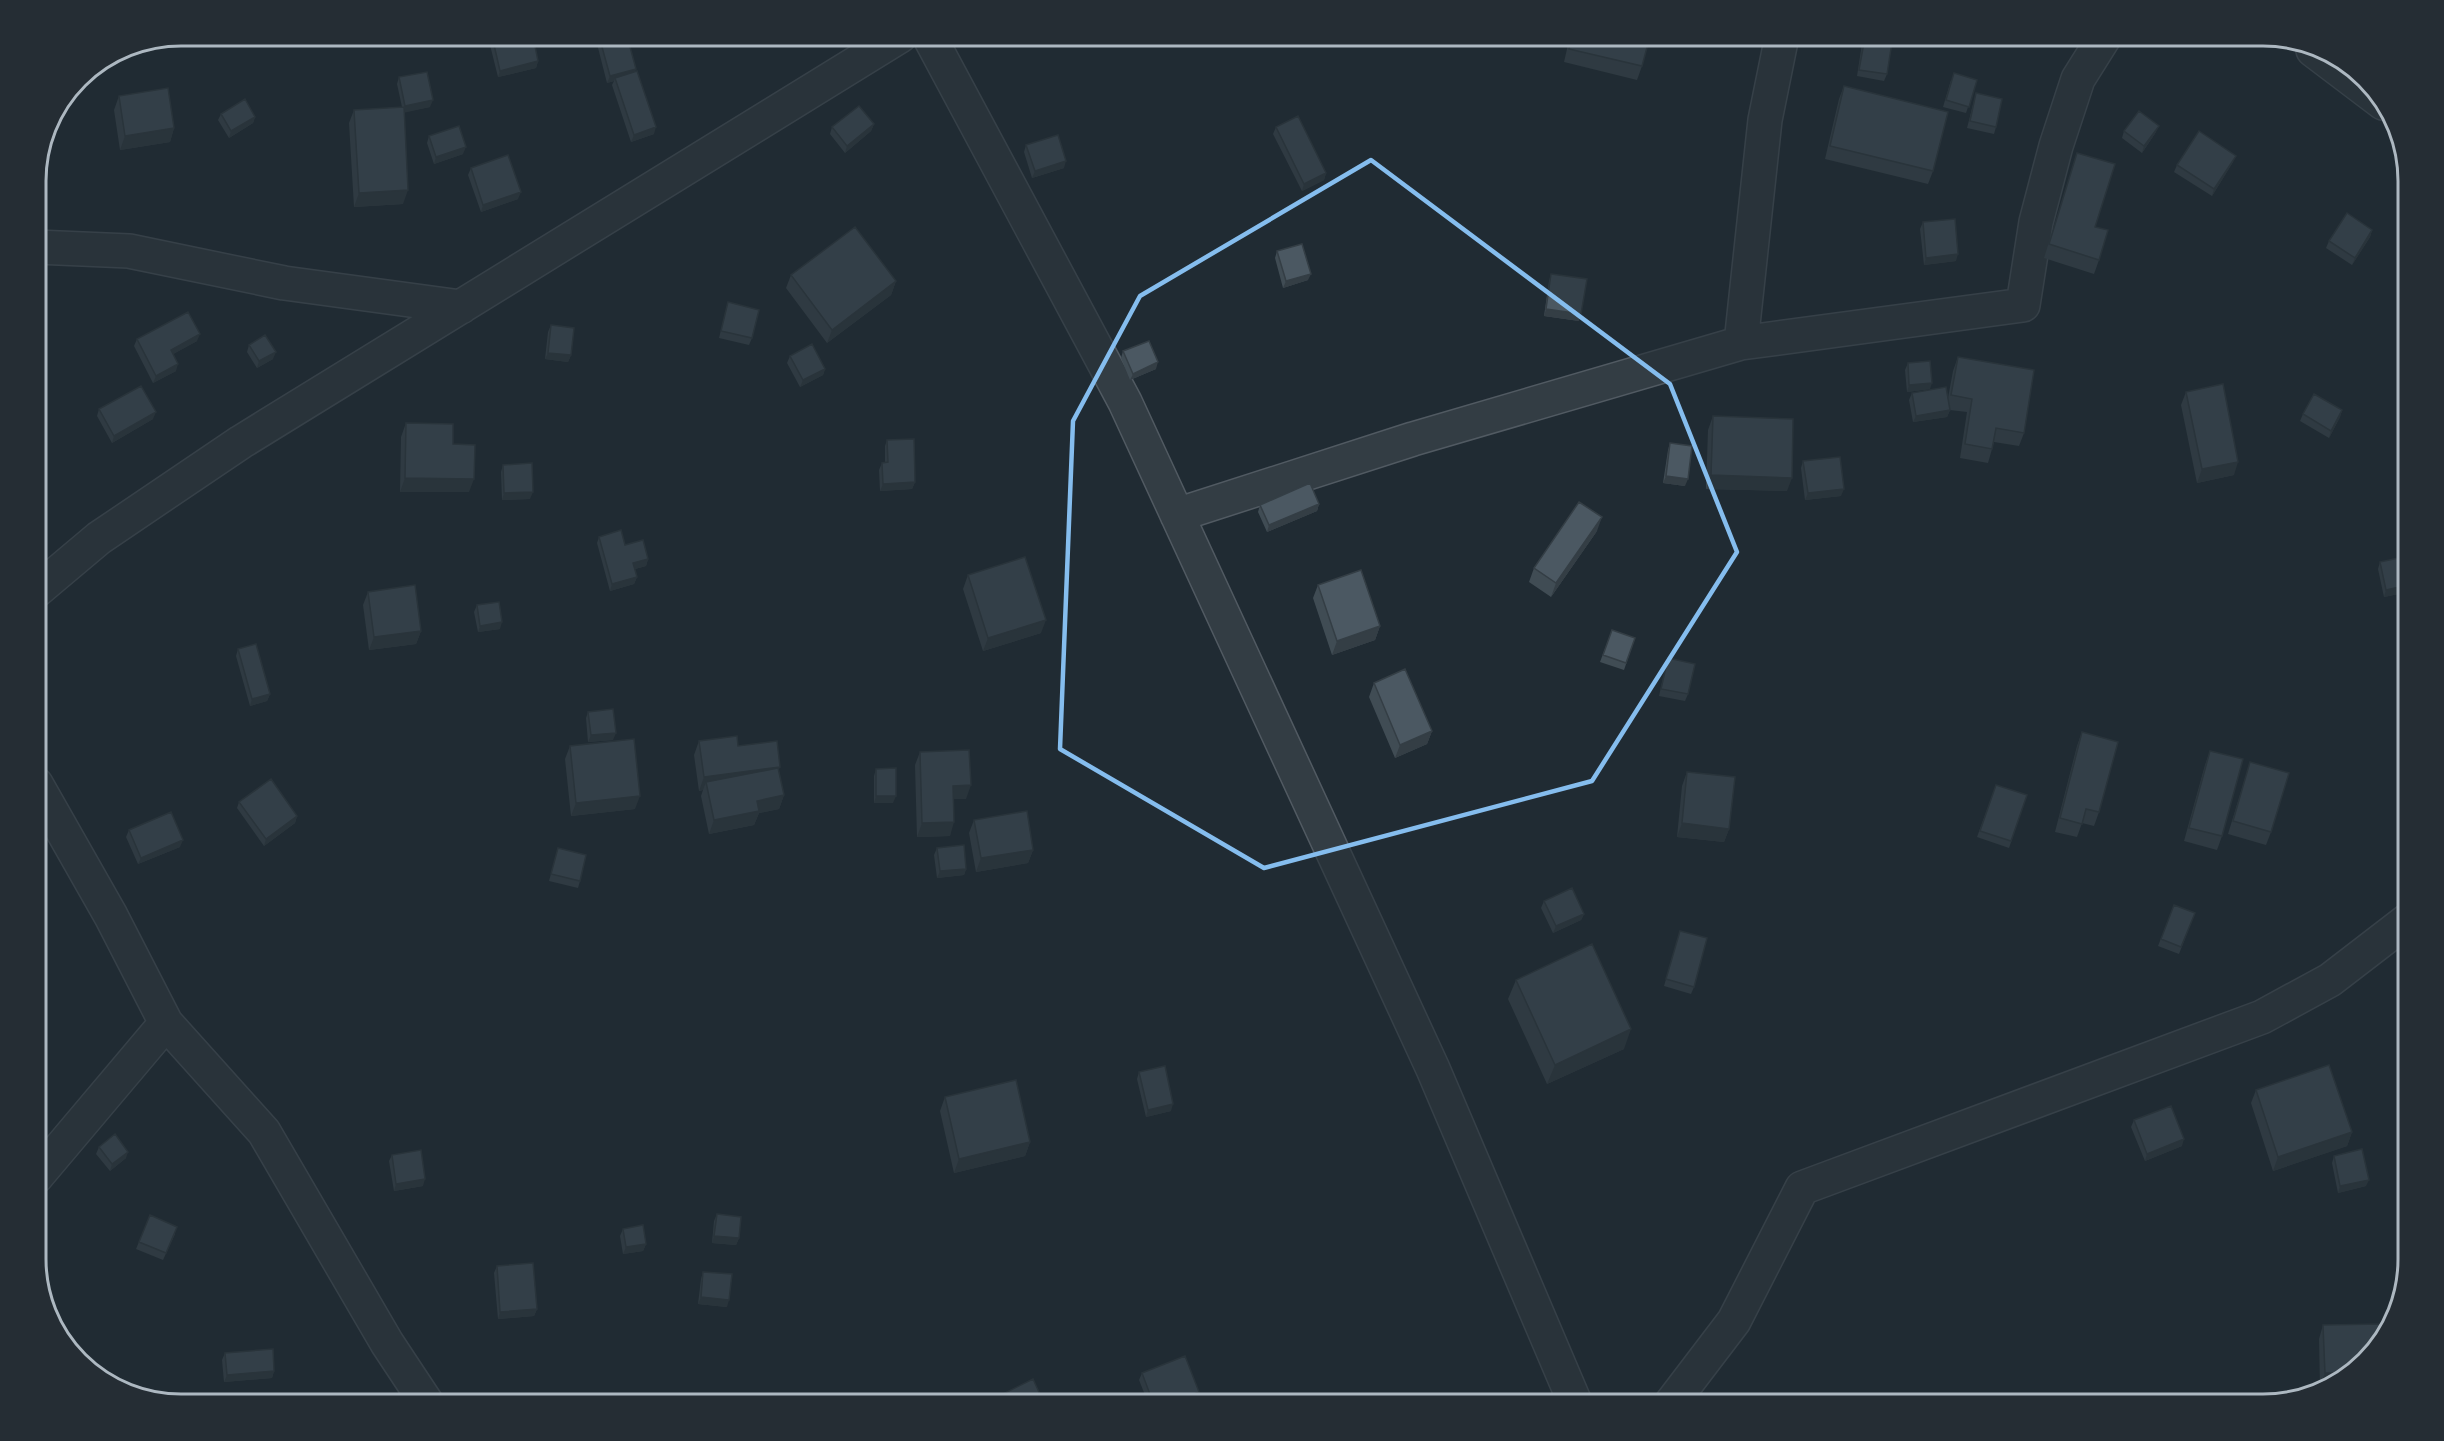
<svg xmlns="http://www.w3.org/2000/svg" width="2444" height="1441" font-family="Jost,sans-serif">
  <rect width="100%" height="100%" fill="#202b33"/>
  <g fill="none" stroke-linecap="round" stroke-linejoin="round">
    <defs>
      <path id="street" d="M 929,36 L 1125,402 L 1433,1069 L 1576,1405
        M 2313,50 L 2383,103
        M 36,247 L 129,251 L 284,283 L 461,307
        M 1741,343 L 1765,120 L 1782,36
        M 1177,515 L 1413,439 L 1741,343 L 2023,305 L 2036,222 L 2056,146 L 2078,79 L 2105,36
        M 36,591 L 99,538 L 241,442 L 900,36
        M 36,784 L 111,916 L 166,1023 L 264,1132 L 387,1343 L 428,1405
        M 36,1177 L 166,1023
        M 1670,1405 L 1734,1321 L 1802,1188 L 2262,1017 L 2330,980 L 2408,920"/>
    </defs>
    <!-- street casing -->
    <use href="#street" stroke="#515a62" stroke-width="36"/>
    <!-- street -->
    <use href="#street" stroke="#333d44" stroke-width="33"/>
  </g>
  <!-- wall -->
  <path fill="#404c54" d="M 491,36 L 533,36 L 538,61 L 536,68 L 498,77 L 489,41 Z
    M 595,36 L 627,36 L 636,69 L 635,71 L 654,134 L 631,142 L 612,85 L 614,81 L 607,83 Z
    M 1570,36 L 1650,36 L 1642,66 L 1637,80 L 1564,62 Z
    M 1865,37 L 1887,74 L 1884,81 L 1857,76 L 1862,44 Z
    M 399,77 L 430,107 L 404,112 L 403,204 L 354,207 L 349,123 L 354,110 L 402,107 L 397,84 Z
    M 1951,80 L 1977,80 L 1966,113 L 1943,107 Z
    M 1844,86 L 1933,171 L 1928,184 L 1825,159 L 1839,99 Z
    M 1976,93 L 1996,127 L 1994,134 L 1967,128 Z
    M 119,96 L 174,128 L 170,142 L 120,150 L 114,110 Z
    M 221,114 L 255,117 L 253,123 L 229,138 L 218,120 Z
    M 874,124 L 871,131 L 845,153 L 830,134 L 832,127 Z
    M 1276,127 L 1326,173 L 1324,180 L 1302,191 L 1273,134 Z
    M 2124,131 L 2156,132 L 2142,153 L 2122,138 Z
    M 429,136 L 463,154 L 434,164 L 427,143 Z
    M 1026,145 L 1064,168 L 1032,178 L 1024,152 Z
    M 2077,153 L 2095,227 L 2099,260 L 2094,274 L 2044,258 Z
    M 2233,162 L 2212,196 L 2174,172 L 2177,165 Z
    M 471,168 L 518,199 L 481,212 L 468,175 Z
    M 1923,222 L 1956,261 L 1924,265 L 1920,229 Z
    M 2372,230 L 2370,237 L 2352,265 L 2326,248 L 2329,241 Z
    M 1277,251 L 1308,280 L 1283,288 L 1275,258 Z
    M 1551,274 L 1579,321 L 1544,316 L 1549,281 Z
    M 791,275 L 896,281 L 891,295 L 827,343 L 786,288 Z
    M 728,302 L 752,338 L 749,345 L 719,338 Z
    M 551,325 L 571,355 L 568,362 L 545,359 L 548,332 Z
    M 137,339 L 197,341 L 173,354 L 176,371 L 153,383 L 134,346 Z
    M 249,345 L 273,359 L 257,368 L 247,352 Z
    M 1123,351 L 1156,369 L 1130,380 L 1121,358 Z
    M 790,356 L 825,369 L 823,375 L 800,387 L 787,363 Z
    M 1958,357 L 2024,433 L 2019,446 L 1994,442 L 1988,463 L 1960,458 L 1967,412 L 1950,410 L 1947,417 L 1913,422 L 1909,400 L 1912,393 L 1948,398 L 1953,371 Z
    M 1908,363 L 1930,389 L 1907,392 L 1905,370 Z
    M 2186,392 L 2234,475 L 2197,483 L 2181,405 Z
    M 99,409 L 153,419 L 112,443 L 97,416 Z
    M 2342,410 L 2340,417 L 2329,438 L 2300,421 L 2303,414 Z
    M 1713,416 L 1787,491 L 1706,489 L 1708,430 Z
    M 406,423 L 469,492 L 400,492 L 401,437 Z
    M 887,440 L 915,482 L 912,489 L 880,491 L 879,470 L 882,463 L 885,462 L 885,446 Z
    M 1670,443 L 1685,486 L 1663,483 L 1668,450 Z
    M 1803,461 L 1841,496 L 1805,500 L 1801,468 Z
    M 503,465 L 530,499 L 502,500 L 501,472 Z
    M 1319,504 L 1317,511 L 1267,532 L 1258,512 L 1260,505 Z
    M 1597,531 L 1551,597 L 1529,582 L 1534,568 Z
    M 599,537 L 625,545 L 648,559 L 646,566 L 635,569 L 637,577 L 634,584 L 610,591 L 597,543 Z
    M 2408,556 L 2408,592 L 2384,597 L 2378,569 L 2380,562 Z
    M 968,575 L 1041,633 L 983,651 L 963,589 Z
    M 1318,585 L 1380,626 L 1375,640 L 1332,655 L 1313,598 Z
    M 368,592 L 421,631 L 416,644 L 369,650 L 363,605 Z
    M 477,605 L 500,629 L 478,632 L 474,612 Z
    M 1612,630 L 1635,638 L 1624,670 L 1600,662 Z
    M 238,649 L 270,694 L 267,701 L 250,706 L 236,656 Z
    M 1668,658 L 1688,694 L 1685,701 L 1659,696 L 1666,665 Z
    M 1374,683 L 1432,731 L 1427,744 L 1395,758 L 1369,697 Z
    M 588,712 L 613,740 L 588,742 L 586,718 Z
    M 2082,732 L 2099,812 L 2094,826 L 2082,823 L 2077,837 L 2055,832 L 2077,746 Z
    M 699,741 L 738,746 L 779,771 L 784,795 L 779,809 L 759,813 L 754,825 L 709,834 L 701,796 L 703,790 L 699,791 L 694,755 Z
    M 570,746 L 635,809 L 571,816 L 565,759 Z
    M 2210,751 L 2222,836 L 2217,850 L 2184,841 L 2205,765 Z
    M 920,752 L 966,799 L 954,799 L 950,836 L 917,837 L 915,765 Z
    M 2250,762 L 2271,832 L 2266,845 L 2228,834 Z
    M 876,769 L 893,803 L 874,803 L 874,776 Z
    M 1687,772 L 1729,829 L 1724,842 L 1677,837 L 1682,786 Z
    M 1996,785 L 2027,795 L 2009,848 L 1977,837 Z
    M 239,802 L 297,816 L 295,823 L 264,846 L 237,808 Z
    M 974,820 L 1033,850 L 1028,863 L 976,872 L 969,833 Z
    M 129,830 L 180,847 L 138,864 L 126,837 Z
    M 558,848 L 580,881 L 578,888 L 549,881 Z
    M 937,848 L 966,869 L 964,875 L 937,878 L 934,855 Z
    M 1544,901 L 1584,914 L 1581,920 L 1553,933 L 1541,908 Z
    M 2174,905 L 2195,913 L 2179,954 L 2158,946 Z
    M 1680,931 L 1694,987 L 1691,994 L 1664,986 Z
    M 1516,980 L 1624,1049 L 1547,1084 L 1508,999 Z
    M 1139,1072 L 1171,1111 L 1146,1117 L 1137,1079 Z
    M 2256,1090 L 2352,1132 L 2347,1146 L 2273,1171 L 2251,1103 Z
    M 945,1097 L 1030,1142 L 1025,1156 L 954,1173 L 940,1111 Z
    M 2134,1120 L 2182,1146 L 2145,1161 L 2131,1127 Z
    M 99,1147 L 126,1158 L 110,1171 L 96,1154 Z
    M 392,1155 L 423,1186 L 394,1191 L 389,1161 Z
    M 2334,1156 L 2366,1186 L 2338,1193 L 2332,1163 Z
    M 717,1214 L 739,1238 L 736,1245 L 712,1243 L 714,1221 Z
    M 150,1215 L 175,1234 L 163,1260 L 136,1249 Z
    M 623,1229 L 646,1244 L 643,1251 L 623,1254 L 620,1236 Z
    M 497,1266 L 537,1309 L 534,1316 L 498,1319 L 494,1273 Z
    M 703,1272 L 727,1307 L 698,1304 L 701,1279 Z
    M 2323,1325 L 2384,1337 L 2320,1387 L 2319,1339 Z
    M 225,1353 L 274,1371 L 272,1378 L 224,1382 L 222,1360 Z
    M 1142,1373 L 1199,1392 L 1197,1399 L 1182,1405 L 1149,1405 L 1139,1380 Z"/>
  <!-- shaded-wall -->
  <path fill="#343e45" d="M 538,61 L 536,68 L 498,77 L 500,71 Z
    M 636,69 L 633,76 L 615,78 L 614,81 L 607,83 L 610,76 Z
    M 433,100 L 430,107 L 403,113 L 405,106 Z
    M 255,117 L 253,123 L 229,138 L 231,131 Z
    M 874,124 L 871,131 L 845,153 L 847,146 Z
    M 2159,126 L 2156,132 L 2142,153 L 2144,146 Z
    M 656,127 L 654,134 L 631,142 L 634,135 Z
    M 174,128 L 170,142 L 120,150 L 125,136 Z
    M 466,147 L 463,154 L 434,164 L 436,157 Z
    M 2236,156 L 2233,162 L 2212,196 L 2214,189 Z
    M 1066,161 L 1064,168 L 1032,178 L 1035,171 Z
    M 1326,173 L 1324,180 L 1302,191 L 1304,184 Z
    M 408,190 L 403,204 L 354,207 L 359,193 Z
    M 521,192 L 518,199 L 481,212 L 483,205 Z
    M 2372,230 L 2370,237 L 2352,265 L 2355,258 Z
    M 1958,254 L 1956,261 L 1924,265 L 1926,258 Z
    M 1311,274 L 1308,280 L 1283,288 L 1286,281 Z
    M 896,281 L 891,295 L 827,343 L 832,330 Z
    M 1546,309 L 1581,314 L 1579,321 L 1544,316 Z
    M 200,334 L 197,341 L 168,357 L 171,350 Z
    M 276,352 L 273,359 L 257,368 L 259,361 Z
    M 548,353 L 571,355 L 568,362 L 545,359 Z
    M 1158,362 L 1156,369 L 1130,380 L 1133,374 Z
    M 178,364 L 176,371 L 153,383 L 156,376 Z
    M 825,369 L 823,375 L 800,387 L 803,380 Z
    M 1932,383 L 1930,389 L 1907,392 L 1909,385 Z
    M 1950,410 L 1947,417 L 1913,422 L 1916,416 Z
    M 2342,410 L 2340,417 L 2329,438 L 2331,431 Z
    M 156,412 L 153,419 L 112,443 L 114,436 Z
    M 2238,462 L 2234,475 L 2197,483 L 2202,469 Z
    M 1711,475 L 1792,478 L 1787,491 L 1706,489 Z
    M 1666,476 L 1688,479 L 1685,486 L 1663,483 Z
    M 405,478 L 474,479 L 469,492 L 400,492 Z
    M 915,482 L 912,489 L 880,491 L 883,484 Z
    M 1844,489 L 1841,496 L 1805,500 L 1808,493 Z
    M 533,492 L 530,499 L 502,500 L 504,493 Z
    M 1319,504 L 1317,511 L 1267,532 L 1269,525 Z
    M 1602,517 L 1597,531 L 1551,597 L 1556,583 Z
    M 648,559 L 646,566 L 631,570 L 633,563 Z
    M 637,577 L 634,584 L 610,591 L 612,584 Z
    M 2408,585 L 2408,592 L 2384,597 L 2386,590 Z
    M 1046,620 L 1041,633 L 983,651 L 988,638 Z
    M 502,622 L 500,629 L 478,632 L 480,626 Z
    M 1380,626 L 1375,640 L 1332,655 L 1337,641 Z
    M 421,631 L 416,644 L 369,650 L 374,637 Z
    M 270,694 L 267,701 L 250,706 L 252,699 Z
    M 1432,731 L 1427,744 L 1395,758 L 1400,745 Z
    M 616,733 L 613,740 L 588,742 L 591,735 Z
    M 780,767 L 775,780 L 706,782 L 703,790 L 699,791 L 704,777 Z
    M 971,785 L 966,799 L 948,799 L 953,786 Z
    M 784,795 L 779,809 L 759,813 L 754,825 L 709,834 L 714,820 L 757,801 Z
    M 640,796 L 635,809 L 571,816 L 576,803 Z
    M 876,796 L 896,796 L 893,803 L 874,803 Z
    M 297,816 L 295,823 L 264,846 L 266,839 Z
    M 954,822 L 950,836 L 917,837 L 922,823 Z
    M 1682,823 L 1729,829 L 1724,842 L 1677,837 Z
    M 183,840 L 180,847 L 138,864 L 141,858 Z
    M 1033,850 L 1028,863 L 976,872 L 981,858 Z
    M 966,869 L 964,875 L 937,878 L 940,871 Z
    M 1584,914 L 1581,920 L 1553,933 L 1556,926 Z
    M 1631,1029 L 1624,1049 L 1547,1084 L 1555,1065 Z
    M 1173,1104 L 1171,1111 L 1146,1117 L 1148,1110 Z
    M 2352,1132 L 2347,1146 L 2273,1171 L 2278,1157 Z
    M 2184,1139 L 2182,1146 L 2145,1161 L 2147,1154 Z
    M 1030,1142 L 1025,1156 L 954,1173 L 959,1159 Z
    M 128,1152 L 126,1158 L 110,1171 L 112,1164 Z
    M 425,1179 L 423,1186 L 394,1191 L 396,1184 Z
    M 2369,1180 L 2366,1186 L 2338,1193 L 2340,1186 Z
    M 714,1236 L 739,1238 L 736,1245 L 712,1243 Z
    M 646,1244 L 643,1251 L 623,1254 L 626,1247 Z
    M 701,1297 L 729,1300 L 727,1307 L 698,1304 Z
    M 537,1309 L 534,1316 L 498,1319 L 500,1312 Z
    M 274,1371 L 272,1378 L 224,1382 L 227,1375 Z
    M 2325,1373 L 2348,1373 L 2335,1386 L 2320,1387 Z
    M 1199,1392 L 1197,1399 L 1182,1405 L 1167,1405 Z
    M 1042,1399 L 1040,1405 L 1030,1405 Z"/>
  <!-- building -->
  <path fill="#4b5862" stroke="#343e45" stroke-width="1.5" d="M 492,36 L 533,36 L 538,61 L 500,71 Z
    M 599,36 L 627,36 L 636,69 L 610,76 Z
    M 1572,36 L 1650,36 L 1642,66 L 1569,49 Z
    M 1865,37 L 1892,42 L 1887,74 L 1859,70 Z
    M 637,71 L 656,127 L 634,135 L 615,78 Z
    M 427,72 L 433,100 L 405,106 L 399,77 Z
    M 1954,73 L 1977,80 L 1969,107 L 1946,100 Z
    M 1844,86 L 1948,112 L 1933,171 L 1830,146 Z
    M 168,88 L 174,128 L 125,136 L 119,96 Z
    M 1976,93 L 2002,99 L 1996,127 L 1970,121 Z
    M 245,99 L 255,117 L 231,131 L 221,114 Z
    M 859,106 L 874,124 L 847,146 L 832,127 Z
    M 404,107 L 408,190 L 359,193 L 354,110 Z
    M 2139,111 L 2159,126 L 2144,146 L 2124,131 Z
    M 1298,116 L 1326,173 L 1304,184 L 1276,127 Z
    M 459,126 L 466,147 L 436,157 L 429,136 Z
    M 2199,131 L 2236,156 L 2214,189 L 2177,165 Z
    M 1058,135 L 1066,161 L 1035,171 L 1026,145 Z
    M 2077,153 L 2115,164 L 2095,227 L 2108,230 L 2099,260 L 2049,244 Z
    M 508,155 L 521,192 L 483,205 L 471,168 Z
    M 2347,213 L 2372,230 L 2355,258 L 2329,241 Z
    M 1955,219 L 1958,254 L 1926,258 L 1923,222 Z
    M 855,227 L 896,281 L 832,330 L 791,275 Z
    M 1302,244 L 1311,274 L 1286,281 L 1277,251 Z
    M 1551,274 L 1587,279 L 1581,314 L 1546,309 Z
    M 728,302 L 759,310 L 752,338 L 721,331 Z
    M 188,312 L 200,334 L 171,350 L 178,364 L 156,376 L 137,339 Z
    M 551,325 L 574,328 L 571,355 L 548,353 Z
    M 265,335 L 276,352 L 259,361 L 249,345 Z
    M 1149,341 L 1158,362 L 1133,374 L 1123,351 Z
    M 812,344 L 825,369 L 803,380 L 790,356 Z
    M 1958,357 L 2034,370 L 2024,433 L 1996,428 L 1992,449 L 1965,444 L 1972,399 L 1951,395 Z
    M 1930,361 L 1932,383 L 1909,385 L 1908,363 Z
    M 2223,384 L 2238,462 L 2202,469 L 2186,392 Z
    M 141,386 L 156,412 L 114,436 L 99,409 Z
    M 1946,387 L 1950,410 L 1916,416 L 1912,393 Z
    M 2314,394 L 2342,410 L 2331,431 L 2303,414 Z
    M 1713,416 L 1793,419 L 1792,478 L 1711,475 Z
    M 406,423 L 453,424 L 453,444 L 475,445 L 474,479 L 405,478 Z
    M 914,439 L 915,482 L 883,484 L 882,463 L 888,462 L 887,440 Z
    M 1670,443 L 1692,446 L 1688,479 L 1666,476 Z
    M 1840,457 L 1844,489 L 1808,493 L 1803,461 Z
    M 532,463 L 533,492 L 504,493 L 503,465 Z
    M 1310,483 L 1319,504 L 1269,525 L 1260,505 Z
    M 1579,502 L 1602,517 L 1556,583 L 1534,568 Z
    M 621,530 L 625,545 L 643,540 L 648,559 L 633,563 L 637,577 L 612,584 L 599,537 Z
    M 2408,556 L 2408,585 L 2386,590 L 2380,562 Z
    M 1025,557 L 1046,620 L 988,638 L 968,575 Z
    M 1361,570 L 1380,626 L 1337,641 L 1318,585 Z
    M 415,585 L 421,631 L 374,637 L 368,592 Z
    M 499,602 L 502,622 L 480,626 L 477,605 Z
    M 1612,630 L 1635,638 L 1626,663 L 1603,655 Z
    M 256,644 L 270,694 L 252,699 L 238,649 Z
    M 1668,658 L 1695,664 L 1688,694 L 1661,689 Z
    M 1405,669 L 1432,731 L 1400,745 L 1374,683 Z
    M 613,709 L 616,733 L 591,735 L 588,712 Z
    M 2082,732 L 2118,742 L 2099,812 L 2086,809 L 2082,824 L 2060,818 Z
    M 737,736 L 738,746 L 777,741 L 780,767 L 704,777 L 699,741 Z
    M 634,739 L 640,796 L 576,803 L 570,746 Z
    M 969,750 L 971,785 L 953,786 L 954,822 L 922,823 L 920,752 Z
    M 2210,751 L 2243,759 L 2222,836 L 2189,828 Z
    M 2250,762 L 2289,773 L 2271,832 L 2233,821 Z
    M 778,768 L 784,795 L 757,801 L 759,811 L 714,820 L 706,782 Z
    M 896,768 L 896,796 L 876,796 L 876,769 Z
    M 1687,772 L 1735,777 L 1729,829 L 1682,823 Z
    M 271,779 L 297,816 L 266,839 L 239,802 Z
    M 1996,785 L 2027,795 L 2011,841 L 1980,831 Z
    M 1027,811 L 1033,850 L 981,858 L 974,820 Z
    M 171,812 L 183,840 L 141,858 L 129,830 Z
    M 964,845 L 966,869 L 940,871 L 937,848 Z
    M 558,848 L 586,855 L 580,881 L 551,874 Z
    M 1572,888 L 1584,914 L 1556,926 L 1544,901 Z
    M 2174,905 L 2195,913 L 2181,947 L 2161,939 Z
    M 1680,931 L 1707,938 L 1694,987 L 1666,979 Z
    M 1592,944 L 1631,1029 L 1555,1065 L 1516,980 Z
    M 2329,1065 L 2352,1132 L 2278,1157 L 2256,1090 Z
    M 1165,1066 L 1173,1104 L 1148,1110 L 1139,1072 Z
    M 1016,1080 L 1030,1142 L 959,1159 L 945,1097 Z
    M 2171,1106 L 2184,1139 L 2147,1154 L 2134,1120 Z
    M 115,1134 L 128,1152 L 112,1164 L 99,1147 Z
    M 2362,1149 L 2369,1180 L 2340,1186 L 2334,1156 Z
    M 421,1150 L 425,1179 L 396,1184 L 392,1155 Z
    M 717,1214 L 741,1217 L 739,1238 L 714,1236 Z
    M 150,1215 L 177,1227 L 166,1253 L 139,1242 Z
    M 643,1225 L 646,1244 L 626,1247 L 623,1229 Z
    M 533,1263 L 537,1309 L 500,1312 L 497,1266 Z
    M 703,1272 L 732,1274 L 729,1300 L 701,1297 Z
    M 2384,1324 L 2384,1337 L 2348,1373 L 2325,1373 L 2323,1325 Z
    M 273,1349 L 274,1371 L 227,1375 L 225,1353 Z
    M 1185,1356 L 1199,1392 L 1167,1405 L 1154,1405 L 1142,1373 Z
    M 1033,1379 L 1042,1399 L 1030,1405 L 988,1405 L 987,1402 Z"/>
  <!-- marked area -->
  <path d="M0 0H2444V1441H0ZM 1371,160 L 1670,384 L 1737,552 L 1592,781 L 1264,868 L 1060,749 L 1073,421 L 1140,296 Z" fill="#202b33" fill-opacity=".55" fill-rule="evenodd"/>
  <path fill="none" stroke="#85bdee" stroke-width="4.5" stroke-linejoin="round" d="M 1371,160 L 1670,384 L 1737,552 L 1592,781 L 1264,868 L 1060,749 L 1073,421 L 1140,296 Z"/>
  <!-- crop -->
  <path d="M0 0H2444V1441H0ZM181 46H2263A135 135 0 0 1 2398 181V1259A135 135 0 0 1 2263 1394H181A135 135 0 0 1 46 1259V181A135 135 0 0 1 181 46Z" fill="#252d34" fill-rule="evenodd"/>
  <path fill="none" stroke="#adb8c1" stroke-width="3" d="M181 46H2263A135 135 0 0 1 2398 181V1259A135 135 0 0 1 2263 1394H181A135 135 0 0 1 46 1259V181A135 135 0 0 1 181 46Z"/>
</svg>
